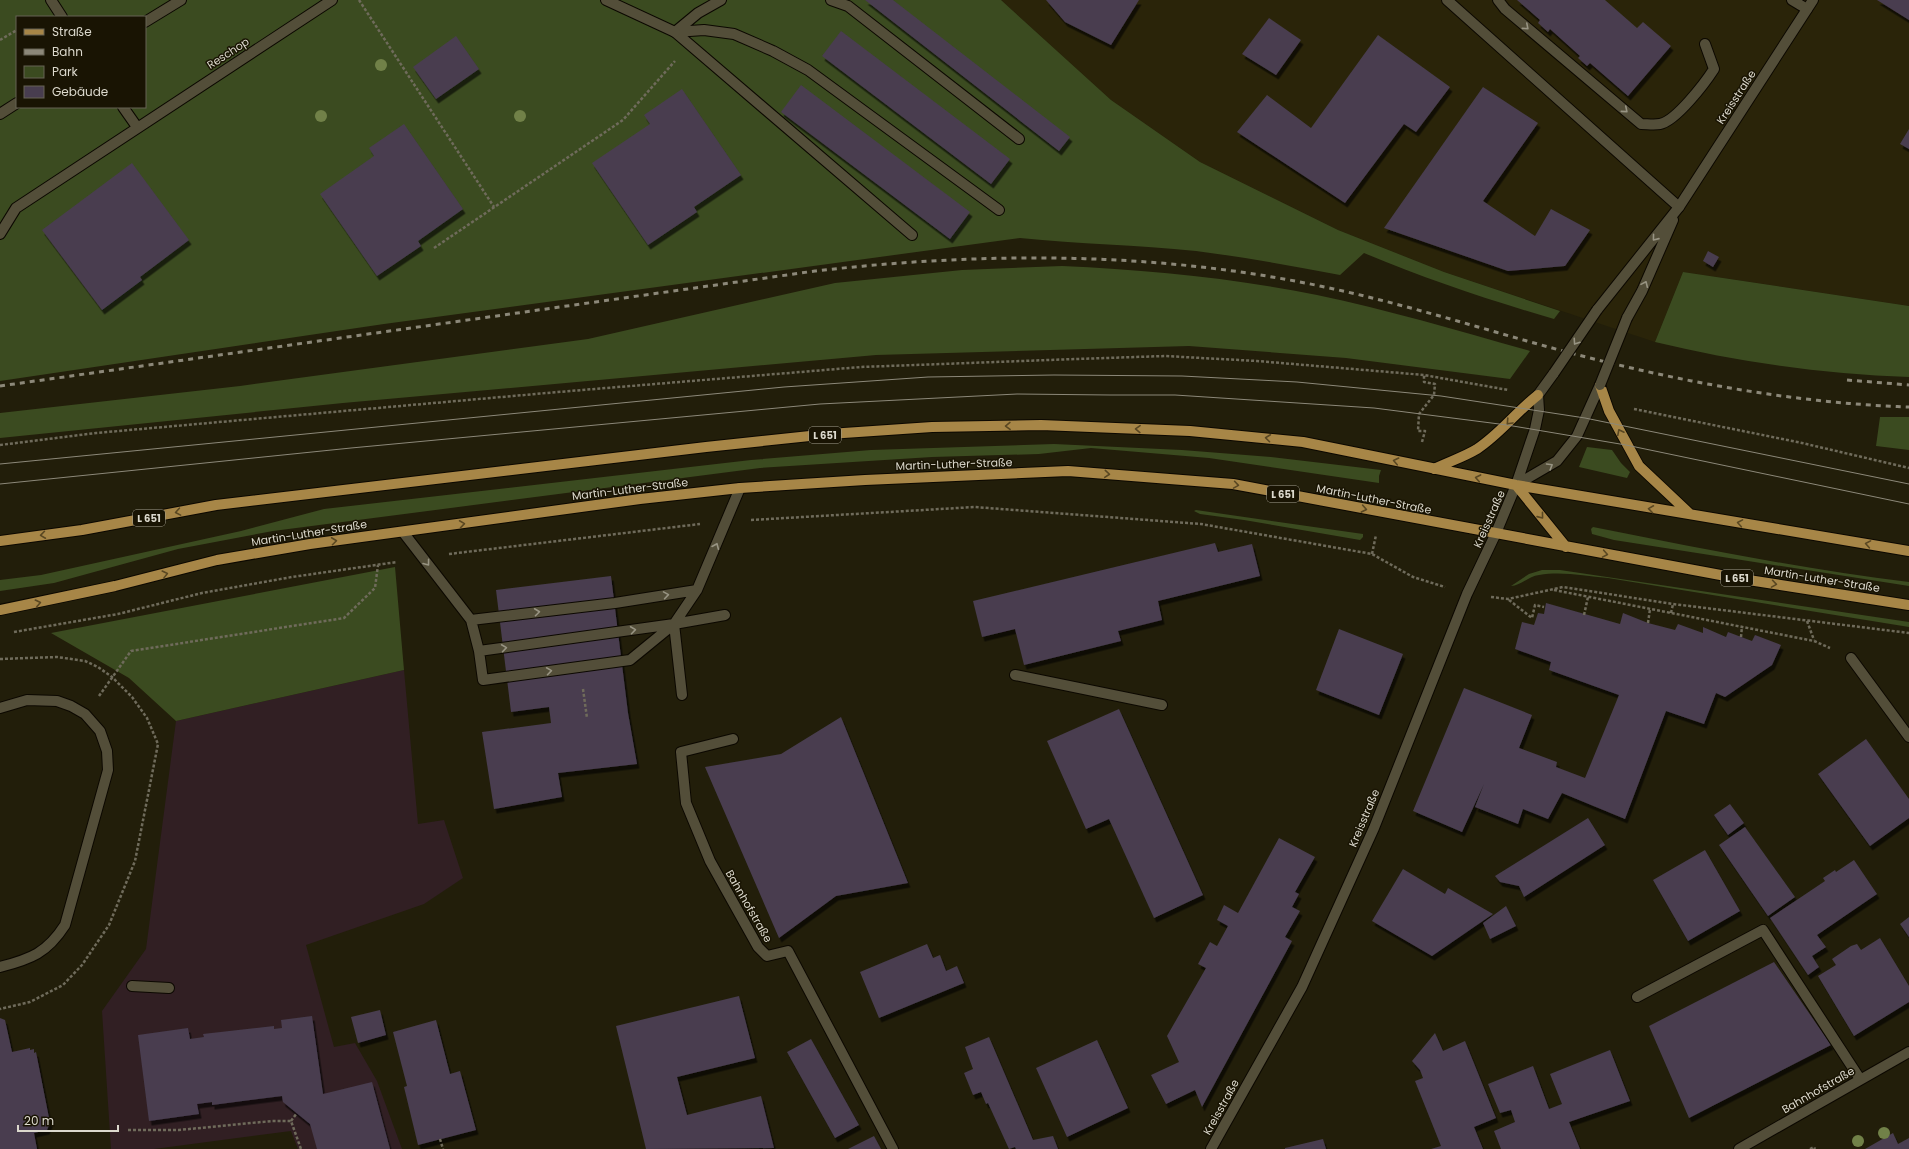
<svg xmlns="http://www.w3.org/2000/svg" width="1909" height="1149" font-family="Poppins,sans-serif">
  <defs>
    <filter id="shadow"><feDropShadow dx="2.5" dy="4.5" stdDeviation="0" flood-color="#0009"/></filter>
  </defs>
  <rect width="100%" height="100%" fill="#221e0a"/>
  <!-- built -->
  <path fill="#2a2409" d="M 1001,0 L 1909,0 L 1909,306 L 1683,272 L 1655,342 L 1444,272 L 1338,230 L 1200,162 L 1111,100 Z"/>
  <!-- education -->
  <path fill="#311f23" d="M 404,670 L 418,824 L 444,820 L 463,878 L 424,904 L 306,945 L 334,1047 L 355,1043 L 377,1081 L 402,1149 L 298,1149 L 291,1131 L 154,1149 L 111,1149 L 102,1011 L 146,949 L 176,721 Z"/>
  <!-- green -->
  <path fill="#3b4b20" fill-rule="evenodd" d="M 0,0 L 1001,0 L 1111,100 L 1200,162 L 1338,230 L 1444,272 L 1560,311 L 1554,319 C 1489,300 1426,279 1364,253 L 1340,275 C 1292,266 1244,257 1196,251 C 1137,245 1079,244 1020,238 L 384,324 L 0,381 ZM 17,17 L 145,17 L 145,107 L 17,107 Z
    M 1062,266 C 1148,270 1233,278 1317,295 C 1389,310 1459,331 1530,351 L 1510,379 L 1346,358 L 1189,346 L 876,355 L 343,403 L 0,438 L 0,413 L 240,386 L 588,339 L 835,283 L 962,270 Z
    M 1683,272 L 1909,306 L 1909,377 C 1823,374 1738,362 1655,342 Z
    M 1880,417 L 1909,417 L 1909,450 L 1876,446 Z
    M 1054,444 L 1182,450 L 1271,457 L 1381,470 L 1379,476 L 1379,483 L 1209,458 L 1091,448 L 1039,454 L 932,457 L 760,468 L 273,531 L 178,549 L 54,583 L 0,591 L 0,580 L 41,575 L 241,531 L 324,509 L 751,460 L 871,450 Z
    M 1587,447 L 1612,450 L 1621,463 L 1630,472 L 1627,478 L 1579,467 Z
    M 1196,510 L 1363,534 L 1363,537 L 1360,540 L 1244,520 L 1200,514 L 1194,511 Z
    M 1593,527 C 1698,548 1803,569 1909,582 L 1909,586 L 1614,540 L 1592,534 L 1591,529 Z
    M 395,567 L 404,670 L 176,721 L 129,678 L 51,633 Z
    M 1542,570 L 1560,570 L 1909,622 L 1909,627 L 1608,578 C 1585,576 1562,571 1539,575 C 1529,576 1520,586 1511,586 L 1529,574 Z"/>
  <!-- building -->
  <path fill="#483d4f" filter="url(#shadow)" d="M 865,0 L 893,0 L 1070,137 L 1059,151 Z
    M 1046,0 L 1139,0 L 1111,45 L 1065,22 Z
    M 1517,0 L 1605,0 L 1637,28 L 1643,22 L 1671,46 L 1628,96 L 1590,63 L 1587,66 L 1578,58 L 1580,56 L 1550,29 L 1548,32 L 1538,23 L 1540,20 Z
    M 1877,0 L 1909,0 L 1909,20 Z
    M 1269,18 L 1301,40 L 1276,75 L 1242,54 Z
    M 841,31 L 1010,159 L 991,184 L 822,56 Z
    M 1378,35 L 1450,87 L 1416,132 L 1404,124 L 1345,203 L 1237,132 L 1267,95 L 1311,128 Z
    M 456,36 L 479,69 L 436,99 L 413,67 Z
    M 801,85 L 970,212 L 950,239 L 781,112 Z
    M 1483,87 L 1538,123 L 1483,201 L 1535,236 L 1551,209 L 1590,230 L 1565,266 L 1508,271 L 1384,228 Z
    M 682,89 L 741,175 L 694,207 L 697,212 L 648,245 L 592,163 L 650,124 L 644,115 Z
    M 404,124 L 463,209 L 418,241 L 421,246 L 377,276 L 320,194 L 374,156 L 369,148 Z
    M 1909,129 L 1909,149 L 1900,144 Z
    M 132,163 L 189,240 L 140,277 L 142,280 L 102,310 L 42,230 Z
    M 1708,251 L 1719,257 L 1713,267 L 1703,261 Z
    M 1215,543 L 1218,552 L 1252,544 L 1260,576 L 1158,601 L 1162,620 L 1118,631 L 1121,641 L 1024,665 L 1015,629 L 982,637 L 973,601 Z
    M 611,576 L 628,713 L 637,764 L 558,773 L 562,797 L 494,809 L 482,732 L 551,723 L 549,707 L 511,712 L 496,590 Z
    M 1546,603 L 1620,624 L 1623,613 L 1648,623 L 1675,630 L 1678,624 L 1703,633 L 1703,627 L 1726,637 L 1728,632 L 1752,641 L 1755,635 L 1781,645 L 1772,665 L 1725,697 L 1716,693 L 1704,724 L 1666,711 L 1625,819 L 1562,793 L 1548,819 L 1523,809 L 1518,824 L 1475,807 L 1484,784 L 1462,832 L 1413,811 L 1464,688 L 1532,715 L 1519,748 L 1557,762 L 1556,767 L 1585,778 L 1619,695 L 1549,670 L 1551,662 L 1515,649 L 1522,622 L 1534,625 L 1538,613 L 1544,614 Z
    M 1339,629 L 1403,654 L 1379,715 L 1316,690 Z
    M 1119,709 L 1203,895 L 1154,918 L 1109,819 L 1086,829 L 1047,741 Z
    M 841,717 L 908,883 L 836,896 L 779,938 L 705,767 L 781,754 Z
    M 1866,739 L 1909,799 L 1909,818 L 1870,846 L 1818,774 Z
    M 1730,804 L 1744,823 L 1728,835 L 1714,815 Z
    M 1588,818 L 1605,845 L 1524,897 L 1519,886 L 1500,882 L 1495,876 Z
    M 1745,827 L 1795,897 L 1768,916 L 1719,845 Z
    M 1279,838 L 1315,857 L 1295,892 L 1299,894 L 1292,907 L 1300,911 L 1285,937 L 1292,941 L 1202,1107 L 1195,1090 L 1166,1104 L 1151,1075 L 1179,1062 L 1167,1036 L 1206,968 L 1198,964 L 1210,942 L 1217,946 L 1228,926 L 1217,920 L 1224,905 L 1238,913 Z
    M 1705,850 L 1740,911 L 1688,941 L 1653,880 Z
    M 1854,860 L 1877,894 L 1817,935 L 1826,947 L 1812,956 L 1819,967 L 1808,975 L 1770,918 L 1825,881 L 1823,878 L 1835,870 L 1836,872 Z
    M 1403,869 L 1445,894 L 1448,888 L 1493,914 L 1432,956 L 1372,921 Z
    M 1506,906 L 1516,926 L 1490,939 L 1483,923 Z
    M 1909,917 L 1909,937 L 1900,924 Z
    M 1880,938 L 1909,986 L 1909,1002 L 1854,1036 L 1818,976 L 1836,965 L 1832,959 L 1851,946 L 1857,944 L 1861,950 Z
    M 927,944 L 933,958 L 940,955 L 946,971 L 957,966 L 964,983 L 879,1018 L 860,972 Z
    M 1774,962 L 1831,1045 L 1689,1118 L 1649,1026 Z
    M 739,996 L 755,1058 L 677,1077 L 687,1115 L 761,1096 L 774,1148 L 646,1149 L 616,1026 Z
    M 380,1010 L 386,1035 L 358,1043 L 351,1017 Z
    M 312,1016 L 323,1094 L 372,1082 L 390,1149 L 317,1149 L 310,1124 L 283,1102 L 282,1096 L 212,1105 L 212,1102 L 197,1104 L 199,1114 L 149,1121 L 138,1035 L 188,1028 L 190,1039 L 204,1037 L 203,1034 L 274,1026 L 274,1029 L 282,1028 L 281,1020 Z
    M 0,1018 L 5,1020 L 12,1052 L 30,1048 L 30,1050 L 34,1049 L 34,1053 L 36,1052 L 50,1123 L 47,1130 L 34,1133 L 37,1149 L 0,1149 Z
    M 436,1020 L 450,1074 L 460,1071 L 476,1130 L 418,1145 L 404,1087 L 407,1086 L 393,1032 Z
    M 1435,1033 L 1443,1051 L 1465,1041 L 1496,1118 L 1474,1127 L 1483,1149 L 1431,1149 L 1441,1146 L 1415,1081 L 1423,1078 L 1420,1070 L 1412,1061 Z
    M 989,1037 L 1033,1140 L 1053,1136 L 1058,1149 L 1016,1149 L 1015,1147 L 1009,1149 L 988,1103 L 986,1104 L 981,1092 L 973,1095 L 964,1073 L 973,1069 L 965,1047 Z
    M 811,1039 L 859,1125 L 835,1138 L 787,1052 Z
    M 1097,1040 L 1128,1108 L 1067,1137 L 1036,1068 Z
    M 1610,1050 L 1630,1101 L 1569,1122 L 1580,1149 L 1501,1149 L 1494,1131 L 1515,1122 L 1511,1110 L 1500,1113 L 1488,1084 L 1533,1066 L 1549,1109 L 1562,1104 L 1550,1074 Z
    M 1893,1133 L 1898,1144 L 1909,1138 L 1909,1149 L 1865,1149 Z
    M 874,1136 L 881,1149 L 848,1149 Z
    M 1323,1139 L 1326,1149 L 1285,1149 L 1285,1148 Z"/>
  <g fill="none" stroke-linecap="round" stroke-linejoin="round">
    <defs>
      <path id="service" d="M 831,0 L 848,6 L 1019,139
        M 1447,0 L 1679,207
        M 1498,0 L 1505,9 L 1641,124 C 1647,124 1654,125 1660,124 C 1676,121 1705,83 1714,69 L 1705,44
        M 1792,0 L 1807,9
        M 145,22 L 181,0
        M 675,32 L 704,30 L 734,34 L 773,51 L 808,70 L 999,210
        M 675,32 L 912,235
        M 675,32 L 698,13 L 721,0
        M 0,114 L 17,103
        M 403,532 L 471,620 L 479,651 L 674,624 L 697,590 L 740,488
        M 471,620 L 615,603 L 697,590
        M 479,651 L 483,680 L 630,660 L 674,624
        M 1015,675 L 1162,705
        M 682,695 L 674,624 L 725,615
        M 0,708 L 27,700 L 57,701 L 71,706 L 85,714 L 100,731 L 107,751 L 108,770 L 65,925 C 47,953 31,959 0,967
        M 733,739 L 681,752 L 686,803 L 710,861 L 758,947 L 767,956 L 788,951 L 893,1149
        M 132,986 L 169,988
        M 1637,997 L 1763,930 L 1860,1079"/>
      <path id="minor" d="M 51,0 L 62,17
        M 606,0 L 675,32
        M 123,107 L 137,127
        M 0,234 L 16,208 L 332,0
        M 1597,310 L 1679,207 L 1813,0
        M 1627,318 L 1642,291 L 1673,220
        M 1516,485 L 1557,461 L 1577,436 L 1600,385
        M 1851,658 L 1909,737
        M 1211,1149 L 1302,987 L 1374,828 L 1467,594 L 1496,533 L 1516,485 L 1535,429 L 1539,410 L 1538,395 L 1554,373
        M 1739,1149 L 1909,1052"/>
      <path id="primary" d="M 1600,385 L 1609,411 L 1639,466 L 1690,514
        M 1434,469 C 1448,462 1464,457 1477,449 C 1500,434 1516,412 1538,395
        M 1516,485 L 1566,547
        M 0,541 L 82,530 L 216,505 L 706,447 L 829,434 L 932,427 L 1041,425 L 1190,431 L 1303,442 L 1516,485 L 1909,551
        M 0,610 L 115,586 L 217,560 L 310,544 L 640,499 L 740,488 L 865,480 L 1068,471 L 1233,484 L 1742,579 L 1909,605"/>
    </defs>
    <!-- service casing -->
    <use href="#service" stroke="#0c0800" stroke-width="12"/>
    <!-- minor casing -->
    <use href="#minor" stroke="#0c0800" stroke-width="12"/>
    <!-- primary casing -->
    <use href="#primary" stroke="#0c0800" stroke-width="12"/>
    <!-- path -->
    <path stroke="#6f6b5b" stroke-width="2.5" stroke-dasharray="3 2" stroke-linecap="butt" d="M 359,0 L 494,207
      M 0,40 L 17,30
      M 434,248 L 623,120 L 675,61
      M 1634,409 L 1802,443 L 1909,468
      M 1422,442 L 1425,431 L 1418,431 L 1419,414 L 1434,395 L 1435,384 L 1424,382 L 1424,375
      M 0,445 L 96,433 L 558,392 L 861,367 L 1076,359 L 1165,356 L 1257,361 L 1424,375 L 1508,390
      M 751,520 L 975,507 L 1201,524 L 1372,554 L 1413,577 L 1445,587
      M 449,554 L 700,524
      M 1372,554 L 1376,535
      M 1554,590 L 1814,641 L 1830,648
      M 1491,597 L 1508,599 L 1563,587 L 1673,604 L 1909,633
      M 1509,600 L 1532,618 L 1535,605 L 1544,607
      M 1671,613 L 1673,604
      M 1584,615 L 1588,597
      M 1807,621 L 1814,640
      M 1648,623 L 1650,609
      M 14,632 L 118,614 L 202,593 L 292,577 L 397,562
      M 1741,637 L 1742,626
      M 0,659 L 57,657 L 85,661 L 98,667 L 112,677 L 132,697 L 147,718 L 158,744 L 135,861 L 109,925 L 82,965 L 63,985 L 30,1002 L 0,1009
      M 583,689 L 587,718
      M 99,696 L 131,651 L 344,618 L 375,588 L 378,565
      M 291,1121 L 297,1113
      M 128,1130 L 179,1130 L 272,1121 L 291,1121 L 301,1149
      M 440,1139 L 443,1149
      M 1810,1149 L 1814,1147 L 1815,1149"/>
    <!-- service -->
    <use href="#service" stroke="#534e39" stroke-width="10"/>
    <!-- minor -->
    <use href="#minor" stroke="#534e39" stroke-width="10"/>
    <!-- primary -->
    <use href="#primary" stroke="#a78647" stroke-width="10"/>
    <!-- tram -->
    <path stroke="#8c8879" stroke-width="1" d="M 0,464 L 784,387 L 928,377 L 1054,375 L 1182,376 L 1297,382 L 1441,396 L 1585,418 L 1909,484
      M 0,484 L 351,448 L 820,404 L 1017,394 L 1110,395 L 1175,395 L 1374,408 L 1507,425 L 1626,445 L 1909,504"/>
    <!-- rail -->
    <path stroke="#8c8879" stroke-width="3" stroke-dasharray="5 5" stroke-linecap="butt" d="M 1847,380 L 1909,385
      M 0,386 L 815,271 C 983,252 1153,251 1320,286 C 1402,303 1482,329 1563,351 C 1676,381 1792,403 1909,407"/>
    <defs>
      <path id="minor-bridge" d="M 1554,373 L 1597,310
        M 1600,385 L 1627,318"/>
    </defs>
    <!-- minor-bridge casing -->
    <use href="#minor-bridge" stroke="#0c0800" stroke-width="12" stroke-linecap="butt"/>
    <!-- minor-bridge -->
    <use href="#minor-bridge" stroke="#534e39" stroke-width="10"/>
  </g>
  <!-- trees -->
  <g fill="#718148">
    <circle cx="381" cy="65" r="6"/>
    <circle cx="321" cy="116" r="6"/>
    <circle cx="520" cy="116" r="6"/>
    <circle cx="1884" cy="1133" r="6"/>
    <circle cx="1858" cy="1141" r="6"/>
  </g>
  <!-- one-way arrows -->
  <defs><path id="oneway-chevron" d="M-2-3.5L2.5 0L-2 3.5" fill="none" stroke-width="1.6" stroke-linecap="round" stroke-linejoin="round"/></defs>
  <g stroke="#989483">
    <use href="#oneway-chevron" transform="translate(1526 27) rotate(41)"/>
    <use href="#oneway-chevron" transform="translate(1625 110) rotate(40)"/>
    <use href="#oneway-chevron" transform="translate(1655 238) rotate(129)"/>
    <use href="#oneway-chevron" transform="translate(1645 284) rotate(-66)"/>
    <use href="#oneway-chevron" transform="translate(1576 342) rotate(124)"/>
    <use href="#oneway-chevron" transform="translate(1550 466) rotate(-31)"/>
    <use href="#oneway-chevron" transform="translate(716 546) rotate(-67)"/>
    <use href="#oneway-chevron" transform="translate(427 563) rotate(53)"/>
    <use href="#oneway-chevron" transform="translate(666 595) rotate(-9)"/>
    <use href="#oneway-chevron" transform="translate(537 612) rotate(-7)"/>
    <use href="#oneway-chevron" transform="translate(633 630) rotate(-8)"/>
    <use href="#oneway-chevron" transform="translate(504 648) rotate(-8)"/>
    <use href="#oneway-chevron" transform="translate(549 671) rotate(-8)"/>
  </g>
  <g stroke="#594722">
    <use href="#oneway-chevron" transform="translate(1509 422) rotate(133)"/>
    <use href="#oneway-chevron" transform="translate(1008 426) rotate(179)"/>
    <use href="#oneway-chevron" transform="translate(1138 429) rotate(-178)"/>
    <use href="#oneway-chevron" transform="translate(1620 432) rotate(-117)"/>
    <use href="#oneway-chevron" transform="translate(1268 438) rotate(-173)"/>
    <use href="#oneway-chevron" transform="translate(1396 461) rotate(-168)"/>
    <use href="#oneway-chevron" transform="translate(1107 474) rotate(5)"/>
    <use href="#oneway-chevron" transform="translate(1478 478) rotate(-169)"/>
    <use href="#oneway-chevron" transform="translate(1236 485) rotate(9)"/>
    <use href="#oneway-chevron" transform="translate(1364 509) rotate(11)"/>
    <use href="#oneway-chevron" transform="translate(1651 509) rotate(-172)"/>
    <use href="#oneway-chevron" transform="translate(178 512) rotate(170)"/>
    <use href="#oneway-chevron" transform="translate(1541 516) rotate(51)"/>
    <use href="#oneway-chevron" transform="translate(1740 523) rotate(-170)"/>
    <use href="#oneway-chevron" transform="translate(462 524) rotate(-8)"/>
    <use href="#oneway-chevron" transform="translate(43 535) rotate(172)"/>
    <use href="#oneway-chevron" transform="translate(334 541) rotate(-7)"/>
    <use href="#oneway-chevron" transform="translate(1868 544) rotate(-170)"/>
    <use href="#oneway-chevron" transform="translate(1605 554) rotate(10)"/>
    <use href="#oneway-chevron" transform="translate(165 574) rotate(-14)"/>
    <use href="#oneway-chevron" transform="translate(1774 584) rotate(9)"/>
    <use href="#oneway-chevron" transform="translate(38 603) rotate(-12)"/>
  </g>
  <g text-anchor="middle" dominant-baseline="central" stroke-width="3" stroke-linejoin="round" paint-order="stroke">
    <!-- shield labels -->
    <g fill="#191403" stroke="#a29e90" stroke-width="1">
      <rect x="809" y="427" width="32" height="16" rx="3"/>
      <rect x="1267" y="486" width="32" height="16" rx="3"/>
      <rect x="133" y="510" width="32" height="16" rx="3"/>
      <rect x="1721" y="570" width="32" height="16" rx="3"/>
    </g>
    <g font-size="10" font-weight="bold" fill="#dcd9cd">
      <text x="825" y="435">L 651</text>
      <text x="1283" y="494">L 651</text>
      <text x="149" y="518">L 651</text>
      <text x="1737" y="578">L 651</text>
    </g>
    <!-- street labels -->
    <g font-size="11" fill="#dcd9cd" stroke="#191403">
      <text transform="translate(228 53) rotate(-33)">Reschop</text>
      <text transform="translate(1736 97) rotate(-57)">Kreisstraße</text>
      <text transform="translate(954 464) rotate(-2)">Martin-Luther-Straße</text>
      <text transform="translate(630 489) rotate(-7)">Martin-Luther-Straße</text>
      <text transform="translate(1374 499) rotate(11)">Martin-Luther-Straße</text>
      <text transform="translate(1489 519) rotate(-66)">Kreisstraße</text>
      <text transform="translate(309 533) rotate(-9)">Martin-Luther-Straße</text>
      <text transform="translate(1822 579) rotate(9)">Martin-Luther-Straße</text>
      <text transform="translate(1364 818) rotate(-67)">Kreisstraße</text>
      <text transform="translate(749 906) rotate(60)">Bahnhofstraße</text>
      <text transform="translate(1818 1090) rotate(-30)">Bahnhofstraße</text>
      <text transform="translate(1221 1107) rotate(-61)">Kreisstraße</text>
    </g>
  </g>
  <!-- legend -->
  <rect x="16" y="16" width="130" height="92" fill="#191403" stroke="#676354"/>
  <rect x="24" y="29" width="20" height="6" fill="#a78647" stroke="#676354"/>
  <text x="52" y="36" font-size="12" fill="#dcd9cd">Straße</text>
  <rect x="24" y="49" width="20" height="6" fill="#8c8879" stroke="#676354"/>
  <text x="52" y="56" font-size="12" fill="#dcd9cd">Bahn</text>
  <rect x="24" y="66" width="20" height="12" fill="#3b4b20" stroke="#676354"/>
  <text x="52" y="76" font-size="12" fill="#dcd9cd">Park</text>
  <rect x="24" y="86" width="20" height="12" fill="#483d4f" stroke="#676354"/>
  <text x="52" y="96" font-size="12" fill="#dcd9cd">Gebäude</text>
  <!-- scale -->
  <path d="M18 1125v6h100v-6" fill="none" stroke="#dcd9cd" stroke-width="2"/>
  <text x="24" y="1125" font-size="12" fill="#dcd9cd" stroke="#191403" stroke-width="3" paint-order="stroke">20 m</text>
</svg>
